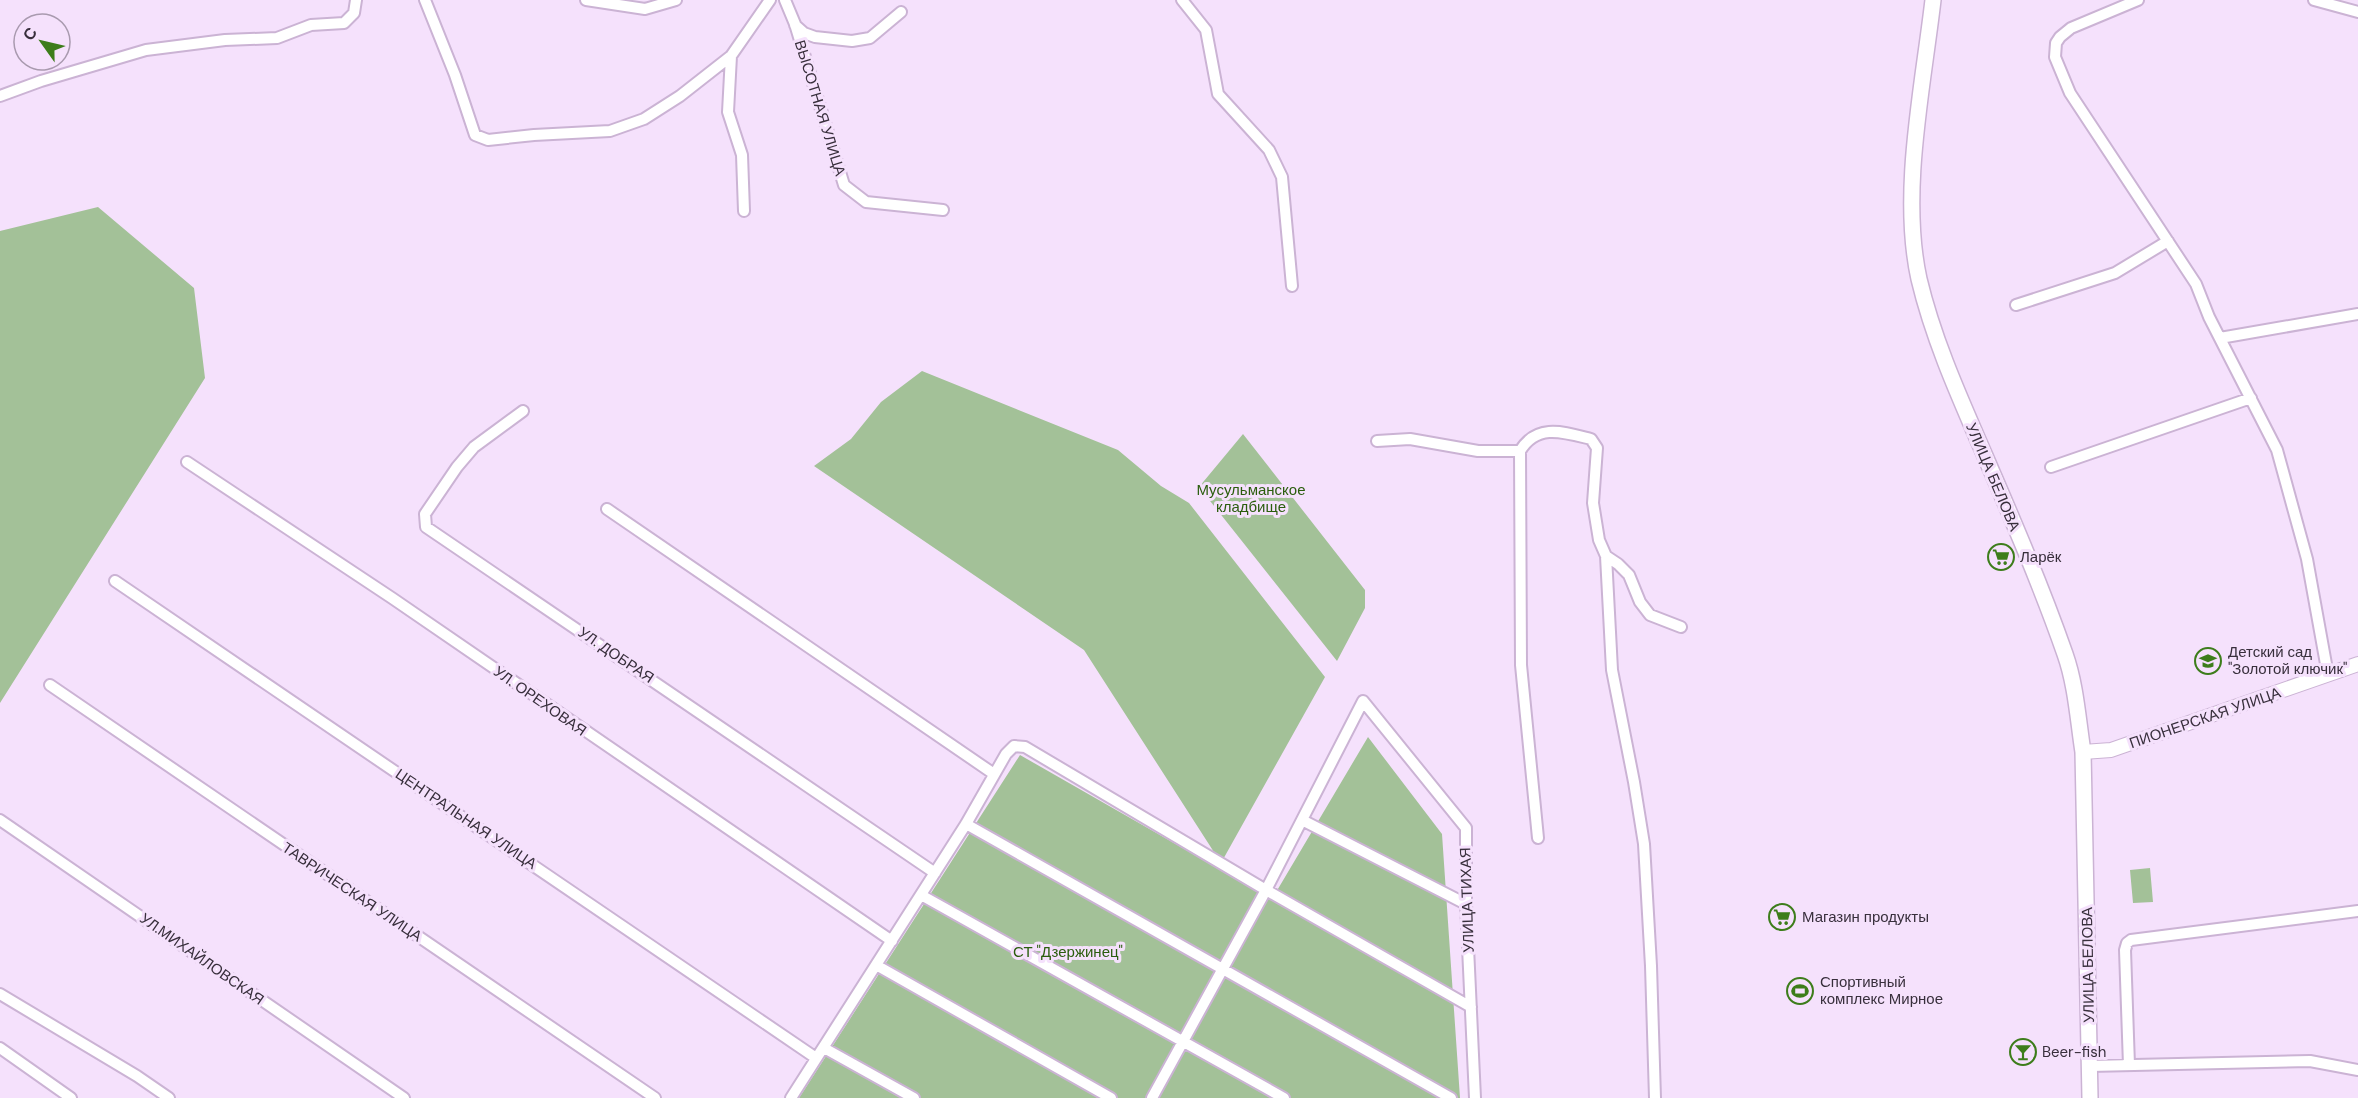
<svg xmlns="http://www.w3.org/2000/svg" width="2358" height="1098" font-family="'DM Sans',sans-serif">
  <rect width="100%" height="100%" fill="#f5e1fc"/>
  <!-- green -->
  <path fill="#a3c198" d="M 98,207 L 194,288 L 205,378 L 0,703 L 0,231 Z
    M 922,371 L 1118,450 L 1161,486 L 1189,503 L 1325,677 L 1221,863 L 1084,650 L 814,466 L 851,439 L 881,402 Z
    M 1243,434 L 1365,590 L 1365,608 L 1337,661 L 1199,487 Z
    M 1368,737 L 1442,834 L 1460,1098 L 799,1098 L 1020,755 L 1272,899 Z
    M 2150,868 L 2153,902 L 2133,903 L 2130,870 Z"/>
  <g fill="none" stroke-linecap="round" stroke-linejoin="round">
    <defs>
      <path id="minor" d="M 425,0 L 455,75 L 475,135 L 488,140 L 534,135 L 610,131 L 644,119 L 680,96 L 731,56 L 770,0
        M 586,0 L 645,9 L 676,0
        M 785,0 L 795,24 L 844,185 L 866,202 L 943,210
        M 1182,0 L 1206,30 L 1218,94 L 1269,150 L 1282,177 L 1292,286
        M 2138,0 L 2071,28 L 2060,37 L 2056,43 L 2055,57 L 2070,93 L 2196,284 L 2209,317 L 2277,450 L 2307,559 L 2328,675
        M 2314,0 L 2358,12
        M 795,25 L 804,33 L 815,37 L 852,41 L 870,38 L 901,12
        M 731,56 L 728,112 L 742,155 L 744,211
        M 0,96 L 41,81 L 146,50 L 225,40 L 277,38 L 311,25 L 344,23 L 354,13 L 356,0
        M 2016,305 L 2115,273 L 2168,241
        M 2220,338 L 2358,314
        M 523,411 L 474,447 L 457,467 L 425,514 L 426,527 L 935,873
        M 1377,441 L 1410,439 L 1478,451 L 1520,451 C 1537,423 1563,432 1591,439 L 1597,448 L 1593,503 L 1599,540 L 1606,556 L 1618,564 L 1629,575 L 1640,602 L 1650,615 L 1681,627
        M 1520,451 L 1521,665 L 1538,838
        M 187,462 L 392,598 L 892,941
        M 2051,467 L 2251,398
        M 607,509 L 994,774
        M 1606,556 L 1612,670 L 1634,782 L 1644,844 L 1651,966 L 1655,1098
        M 115,581 L 816,1058
        M 50,685 L 655,1098
        M 0,820 L 404,1098
        M 1302,820 L 1466,904
        M 966,824 L 1451,1098
        M 921,895 L 1284,1098
        M 876,965 L 1111,1098
        M 0,994 L 137,1076 L 169,1098
        M 0,1048 L 71,1098
        M 824,1048 L 914,1098
        M 2129,1065 L 2125,950 L 2127,943 L 2131,940 L 2358,911
        M 2090,1066 L 2310,1061 L 2358,1070
        M 791,1098 L 966,824 L 1006,754 L 1014,746 L 1025,747 L 1266,890 L 1471,1007
        M 1152,1098 L 1266,890 L 1363,701 L 1466,828 L 1466,904 L 1475,1098"/>
      <path id="tertiary" d="M 2083,752 L 2111,750 L 2358,664"/>
      <path id="secondary" d="M 1933,0 C 1923,87 1900,193 1919,279 C 1933,338 1958,394 1982,449 C 2011,516 2041,585 2065,654 C 2076,685 2078,720 2083,752 L 2090,1098"/>
    </defs>
    <!-- minor casing -->
    <use href="#minor" stroke="#cbb3d4" stroke-width="14"/>
    <!-- tertiary casing -->
    <use href="#tertiary" stroke="#cbb3d4" stroke-width="16"/>
    <!-- secondary casing -->
    <use href="#secondary" stroke="#cbb3d4" stroke-width="18"/>
    <!-- minor -->
    <use href="#minor" stroke="#fff" stroke-width="10"/>
    <!-- tertiary -->
    <use href="#tertiary" stroke="#fff" stroke-width="14"/>
    <!-- secondary -->
    <use href="#secondary" stroke="#fff" stroke-width="15"/>
  </g>
  <!-- icons -->
  <defs>
    <symbol id="supermarket-ring" viewBox="-11 -11 22 22"><circle r="9.5" fill="#f5e1fc" stroke="#3d7d1b" stroke-width="1.5"/><path d="M-6-5.5h2.5l.6 2H6L4.5 2H-2.5L-4.4-4H-6ZM-1.5 3.2a1.3 1.3 0 1 0 .1 0ZM3 3.2a1.3 1.3 0 1 0 .1 0Z" fill="#3d7d1b"/></symbol>
    <symbol id="school-ring" viewBox="-11 -11 22 22"><circle r="9.5" fill="#f5e1fc" stroke="#3d7d1b" stroke-width="1.5"/><path d="M0-5L7-2L0 1L-7-2ZM-4 1L0 2.5L4 1V4Q0 6-4 4Z" fill="#3d7d1b"/></symbol>
    <symbol id="stadium-ring" viewBox="-11 -11 22 22"><circle r="9.5" fill="#f5e1fc" stroke="#3d7d1b" stroke-width="1.5"/><path d="M0-5a6.5 5 0 1 0 0 10a6.5 5 0 1 0 0-10ZM-3.5-1.8h7v3.6h-7Z" fill="#3d7d1b"/></symbol>
    <symbol id="bar-ring" viewBox="-11 -11 22 22"><circle r="9.5" fill="#f5e1fc" stroke="#3d7d1b" stroke-width="1.5"/><path d="M-6-5H6L.8 .8V4.5H3.5V6h-7V4.5H-.8V.8Z" fill="#3d7d1b"/></symbol>
  </defs>
  <g fill-rule="evenodd">
    <use href="#supermarket-ring" x="1986" y="542" width="30" height="30"/>
    <use href="#school-ring" x="2193" y="646" width="30" height="30"/>
    <use href="#supermarket-ring" x="1767" y="902" width="30" height="30"/>
    <use href="#stadium-ring" x="1785" y="976" width="30" height="30"/>
    <use href="#bar-ring" x="2008" y="1037" width="30" height="30"/>
  </g>
  <g text-anchor="middle" dominant-baseline="central" stroke-width="6" stroke-linejoin="round" paint-order="stroke">
    <!-- street labels -->
    <g font-size="15" fill="#382f3c" stroke="#f5e1fc">
      <text transform="translate(820 108) rotate(73)">ВЫСОТНАЯ УЛИЦА</text>
      <text transform="translate(1993 477) rotate(67)">УЛИЦА БЕЛОВА</text>
      <text transform="translate(616 655) rotate(34)">УЛ. ДОБРАЯ</text>
      <text transform="translate(540 701) rotate(35)">УЛ. ОРЕХОВАЯ</text>
      <text transform="translate(2205 718) rotate(-19)">ПИОНЕРСКАЯ УЛИЦА</text>
      <text transform="translate(466 819) rotate(34)">ЦЕНТРАЛЬНАЯ УЛИЦА</text>
      <text transform="translate(352 892) rotate(34)">ТАВРИЧЕСКАЯ УЛИЦА</text>
      <text transform="translate(1467 900) rotate(-92)">УЛИЦА ТИХАЯ</text>
      <text transform="translate(202 959) rotate(35)">УЛ.МИХАЙЛОВСКАЯ</text>
      <text transform="translate(2088 965) rotate(-91)">УЛИЦА БЕЛОВА</text>
    </g>
    <!-- park labels -->
    <g font-size="15" fill="#2a5d0d" stroke="#f5e1fc">
      <text x="1251" y="490">Мусульманское<tspan x="1251" dy="17">кладбище</tspan></text>
      <text x="1068" y="952">СТ "Дзержинец"</text>
    </g>
    <!-- poi labels -->
    <g font-size="15" fill="#382f3c" stroke="#f5e1fc" text-anchor="start">
      <text x="2020" y="557">Ларёк</text>
      <text x="2228" y="652">Детский сад<tspan x="2228" dy="17">"Золотой ключик"</tspan></text>
      <text x="1802" y="917">Магазин продукты</text>
      <text x="1820" y="982">Спортивный<tspan x="1820" dy="17">комплекс Мирное</tspan></text>
      <text x="2042" y="1052">Beer-fish</text>
    </g>
  </g>
  <!-- north arrow -->
  <g transform="translate(42 42) rotate(304)"><circle r="28" fill="#f5e1fc" stroke="#a99aaf" stroke-width="1.5"/>
  <path d="M0-4.5L10 22L0 15L-10 22Z" fill="#3d7d1b"/>
  <text y="-9" font-size="16" font-weight="bold" text-anchor="middle" fill="#382f3c">С</text>
  </g>
</svg>
